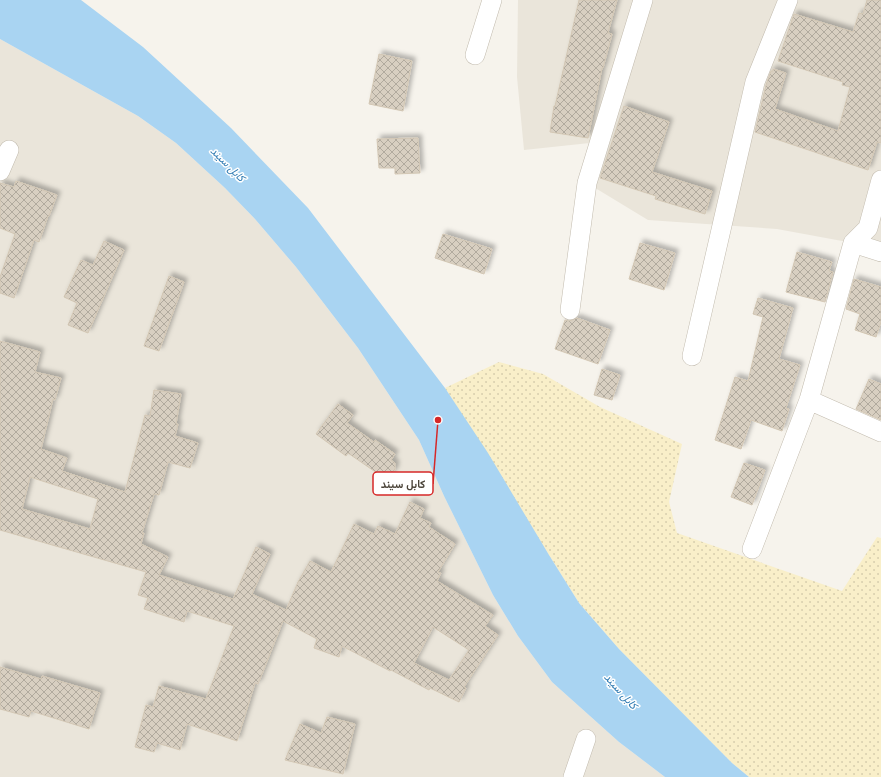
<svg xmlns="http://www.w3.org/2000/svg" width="881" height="777" font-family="Mulish,Vazirmatn,sans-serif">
  <defs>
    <pattern id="sand-dots" width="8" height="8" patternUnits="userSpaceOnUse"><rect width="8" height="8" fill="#f9efc9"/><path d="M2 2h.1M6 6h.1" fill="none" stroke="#d7cead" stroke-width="1.8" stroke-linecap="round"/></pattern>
    <pattern id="building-cross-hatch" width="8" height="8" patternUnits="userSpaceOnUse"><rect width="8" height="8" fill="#d8cfc1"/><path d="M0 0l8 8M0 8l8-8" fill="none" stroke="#b1aa9e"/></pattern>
    <filter id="shadow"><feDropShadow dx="3.5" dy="-3.5" stdDeviation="2" flood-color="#0004"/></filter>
  </defs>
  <rect width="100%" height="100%" fill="#f6f3ec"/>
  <!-- residential -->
  <path fill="#eae5da" d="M 518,0 L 881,0 L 881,252 L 853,243 L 777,229 L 648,220 L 587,183 L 599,142 L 524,150 L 517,77 Z
    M 0,39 L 138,116 L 176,143 L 225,188 L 255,219 L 296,267 L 358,348 L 419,440 L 444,496 L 493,595 L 518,636 L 552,682 L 619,742 L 665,777 L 0,777 Z"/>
  <!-- sand -->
  <path fill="url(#sand-dots)" d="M 499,362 L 543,374 L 600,407 L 682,444 L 669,502 L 677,533 L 842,591 L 877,537 L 881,538 L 881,777 L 749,777 L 732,763 L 619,649 L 579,603 L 549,555 L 445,388 Z"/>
  <!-- water -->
  <path fill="#a9d4f2" d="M 0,0 L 81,0 L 143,47 L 231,128 L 308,208 L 445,388 L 488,453 L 549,555 L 579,603 L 619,649 L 732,763 L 749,777 L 665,777 L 619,742 L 552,682 L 518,636 L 493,595 L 444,496 L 419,440 L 358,348 L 296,267 L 255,219 L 225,188 L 176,143 L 138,116 L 0,39 Z"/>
  <!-- building -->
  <path fill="url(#building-cross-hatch)" stroke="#d3c7b4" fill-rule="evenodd" filter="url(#shadow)" d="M 579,0 L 617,0 L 608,33 L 612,34 L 603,68 L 602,68 L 588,138 L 550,132 L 554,106 L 555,106 Z
    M 867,0 L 881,0 L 881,143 L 877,142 L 868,170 L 755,132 L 766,85 L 771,71 L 773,71 L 773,69 L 786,73 L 775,109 L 838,131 L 850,87 L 842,85 L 843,82 L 778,61 L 794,14 L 853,32 L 859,13 L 863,14 Z
    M 379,54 L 412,61 L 403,111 L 369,104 Z
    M 624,106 L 669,122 L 652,172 L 712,191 L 705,214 L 655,199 L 656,196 L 600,178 Z
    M 418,138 L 420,173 L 395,174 L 395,168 L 379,168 L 377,139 Z
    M 16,181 L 57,195 L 49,216 L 48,216 L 39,242 L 34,240 L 14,298 L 0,293 L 0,277 L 15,234 L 0,228 L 0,183 L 14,187 Z
    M 443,234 L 492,249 L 484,274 L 435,258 Z
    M 104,241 L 124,250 L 88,333 L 68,325 L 77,303 L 64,297 L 81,260 L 93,265 Z
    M 640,243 L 675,253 L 664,290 L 629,279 Z
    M 797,252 L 832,262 L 829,271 L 833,272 L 825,302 L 786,292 Z
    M 169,276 L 184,282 L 159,351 L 144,346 Z
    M 854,279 L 881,287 L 881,322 L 876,337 L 855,330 L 860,314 L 846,309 Z
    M 758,298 L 793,308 L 779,359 L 800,365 L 786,408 L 789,409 L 782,431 L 751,420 L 741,449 L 715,440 L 735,377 L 748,381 L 763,317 L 753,314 Z
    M 577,318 L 610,330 L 598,364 L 555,349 L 565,320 L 569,321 Z
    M 0,341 L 40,352 L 35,372 L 61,378 L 55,400 L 53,399 L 41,449 L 67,458 L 62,471 L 125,492 L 145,415 L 150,416 L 154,390 L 181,394 L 176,424 L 178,424 L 175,436 L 198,443 L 190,468 L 168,462 L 159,495 L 154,494 L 142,533 L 144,533 L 141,544 L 168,557 L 159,575 L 233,599 L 256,547 L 270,554 L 252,594 L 286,610 L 298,582 L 310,561 L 331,572 L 354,524 L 374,534 L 378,526 L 395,534 L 410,502 L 424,509 L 420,518 L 431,523 L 429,527 L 455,544 L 438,572 L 441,573 L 437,581 L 493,615 L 485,626 L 498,635 L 464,687 L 466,688 L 459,702 L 430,688 L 429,690 L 391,670 L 390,671 L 342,646 L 339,657 L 314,648 L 317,639 L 283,621 L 258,684 L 255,683 L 237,741 L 187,724 L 180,750 L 157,743 L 154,752 L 135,747 L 146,705 L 153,707 L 159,686 L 206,699 L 234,626 L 187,611 L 184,622 L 144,609 L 148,598 L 138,595 L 146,572 L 0,530 ZM 30,477 L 98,499 L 90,529 L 22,509 ZM 433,627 L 469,650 L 449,680 L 414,663 Z
    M 602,369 L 620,375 L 612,400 L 594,395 Z
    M 869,379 L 881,384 L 881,420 L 856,409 Z
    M 338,404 L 353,415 L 347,423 L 374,442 L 375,440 L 395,454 L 391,460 L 395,463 L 395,469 L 387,480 L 348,453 L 346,456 L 316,434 Z
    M 744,463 L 765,470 L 752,505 L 731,497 Z
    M 0,667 L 41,679 L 42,676 L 100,693 L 89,729 L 31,711 L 29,717 L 0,709 Z
    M 327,717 L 355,724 L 343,774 L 285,760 L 300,724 L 321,733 Z"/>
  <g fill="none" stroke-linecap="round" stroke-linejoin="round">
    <defs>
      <path id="street" d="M 475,55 L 492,0
        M 0,171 L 9,150
        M 853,243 L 881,252
        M 570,310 L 587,183 L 643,0
        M 692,356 L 755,82 L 788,0
        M 809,400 L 881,432
        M 752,549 L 809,400 L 853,243 L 868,228 L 881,180
        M 573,777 L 586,739"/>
    </defs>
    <!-- street casing -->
    <use href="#street" stroke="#c2bbae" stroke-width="20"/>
    <!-- street -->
    <use href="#street" stroke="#fff" stroke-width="19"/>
  </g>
  <g text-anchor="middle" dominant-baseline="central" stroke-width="3" stroke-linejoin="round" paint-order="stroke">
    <!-- water labels -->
    <g font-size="11" font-style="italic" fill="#2e7ab2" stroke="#fff">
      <text transform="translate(228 164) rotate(45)">کابل سيند</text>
      <text transform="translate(621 691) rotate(48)">کابل سيند</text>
    </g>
  </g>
  <!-- callouts -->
  <path fill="none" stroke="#d62828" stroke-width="1.5" d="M438 420L433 484"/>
  <circle fill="#d62828" stroke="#fff" stroke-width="1.5" cx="438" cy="420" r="4"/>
  <rect fill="#fff" stroke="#d62828" stroke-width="1.5" x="373" y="472" width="60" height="23" rx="4"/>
  <g font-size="11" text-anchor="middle" font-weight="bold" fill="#4b4439">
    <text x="403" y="488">کابل سيند</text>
  </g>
</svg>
